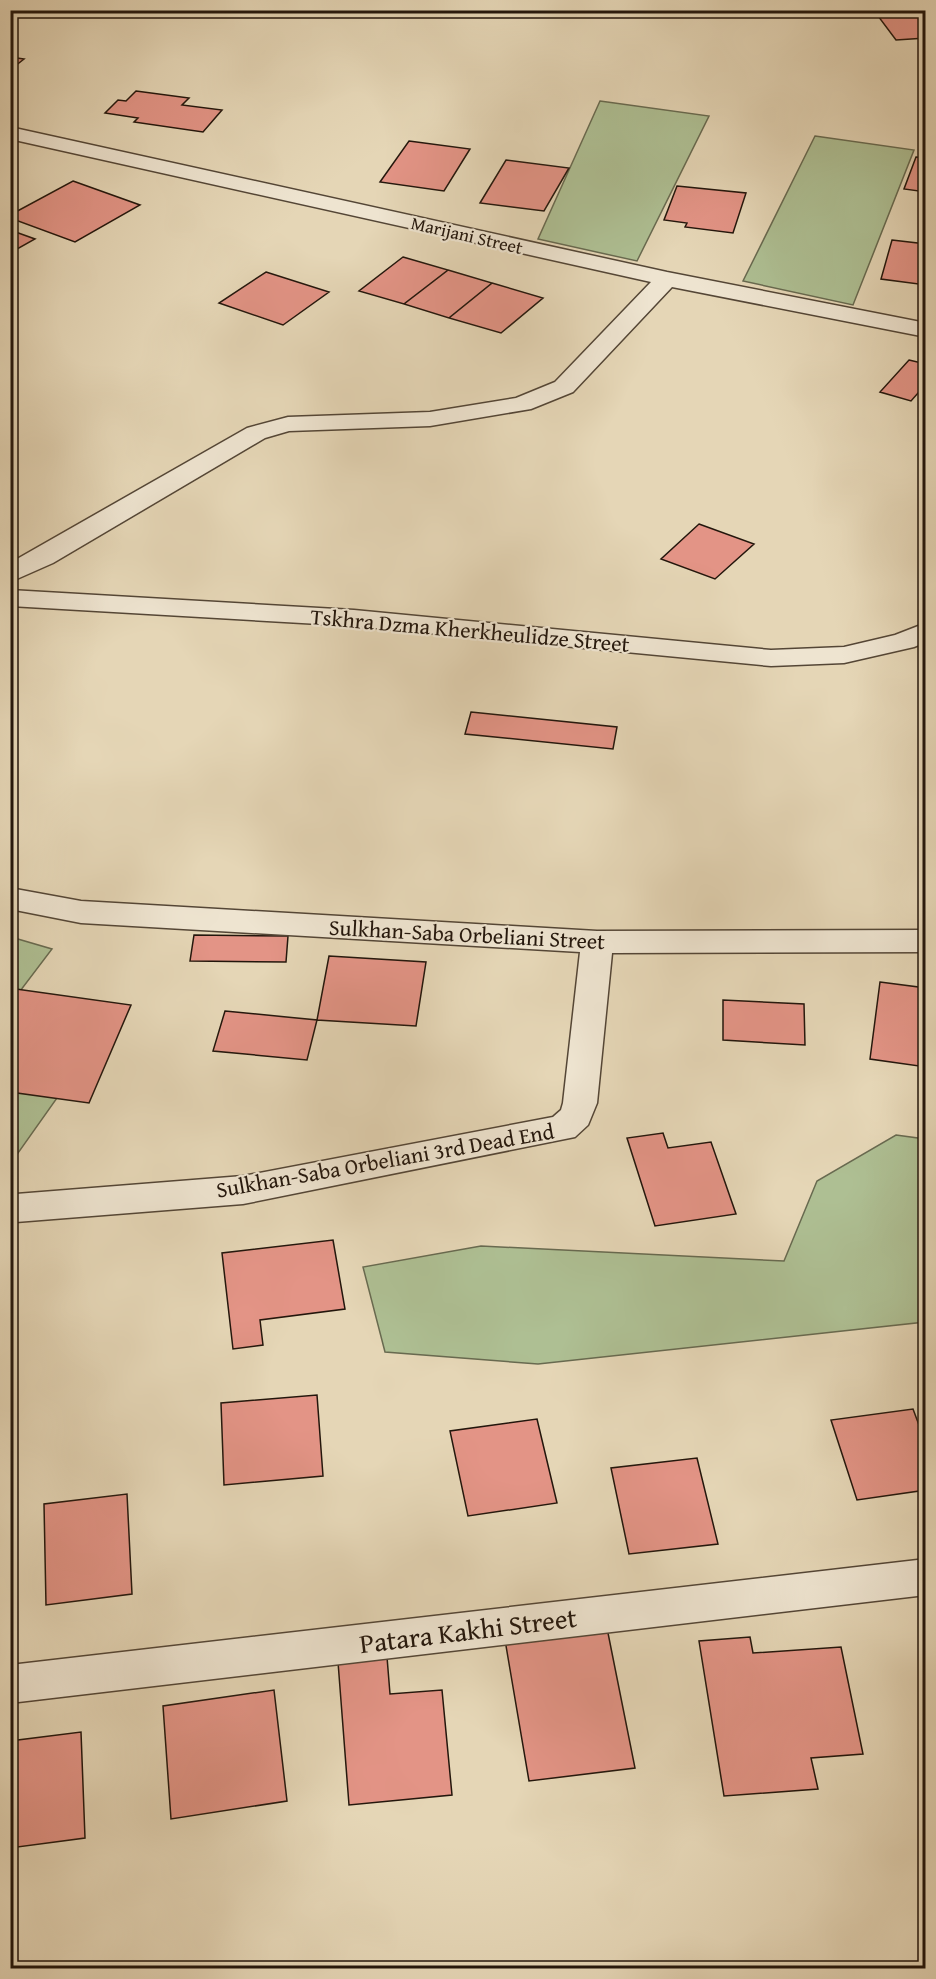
<svg xmlns="http://www.w3.org/2000/svg" width="936" height="1979" viewBox="0 0 936 1979" font-family="'Gentium Book Plus',serif">
<rect width="100%" height="100%" fill="#e5d6b6"/>
<filter id="stains"><feTurbulence type="fractalNoise" baseFrequency=".00333" numOctaves="4"/><feColorMatrix values="0 0 0 0 .2 0 0 0 0 .09 0 0 0 0 .02 0 0 0 .5 -.17"/></filter>
<radialGradient id="worn" r=".72"><stop offset=".6" stop-color="#630" stop-opacity="0"/><stop offset="1" stop-color="#630" stop-opacity=".3"/></radialGradient>
<path fill="#aebf93" stroke="#686a50" stroke-width="1.5" d="M600 101 709 116 637 261 538 239Z
M815 136 914 150 853 305 743 281Z
M11 937 52 949 11 1003Z
M11 1056 74 1074 11 1163Z
M896 1135 925 1139V1322L538 1364 385 1352 363 1267 481 1246 784 1261 817 1181Z"/>
<path fill="#e39486" stroke="#23160c" stroke-width="1.5" d="M925 12 926 38 896 40 878 16Z
M10 57 24 59 10 70Z
M136 91 189 98 182 105 222 110 203 132 134 122 138 118 105 113 118 100 126 101Z
M409 141 470 149 444 191 380 182Z
M916 157 926 158V192L904 189Z
M506 160 569 168 544 211 480 203Z
M73 181 140 205 75 242 10 218V215Z
M677 186 746 193 733 233 685 227 687 223 664 220Z
M10 230 35 239 10 253Z
M892 240 926 244V285L881 279Z
M403 257 448 270 404 304 359 291Z
M448 270 492 283 449 318 404 304Z
M266 272 329 292 283 325 219 303Z
M492 283 543 298 501 333 449 318Z
M909 360 926 364V384L911 401 880 392Z
M699 524 754 544 715 579 661 559Z
M471 712 617 727 613 749 465 734Z
M194 935 288 936 286 962 190 961Z
M329 956 426 962 416 1026 317 1020Z
M880 982 926 988V1067L870 1059Z
M16 989 131 1005 89 1103 10 1092V1001Z
M723 1000 804 1004 805 1045 723 1040Z
M225 1011 317 1020 307 1060 213 1051Z
M663 1133 668 1148 711 1142 736 1214 655 1226 627 1138Z
M333 1240 345 1309 260 1320 263 1345 233 1349 222 1253Z
M317 1395 323 1476 224 1485 221 1403Z
M913 1409 926 1444V1490L857 1500 831 1420Z
M537 1419 557 1503 468 1516 450 1431Z
M697 1458 718 1544 629 1554 611 1468Z
M127 1494 132 1594 46 1605 44 1504Z
M607 1628 635 1768 529 1781 505 1640Z
M750 1637 753 1653 841 1647 863 1754 811 1758 818 1789 724 1796 699 1641Z
M387 1657 390 1694 442 1690 452 1795 349 1805 338 1662Z
M274 1690 287 1801 171 1819 163 1706Z
M81 1732 85 1838 10 1848V1741Z"/>
<g fill="none" stroke-linecap="round" stroke-linejoin="round">
<g stroke="#544636" stroke-width="3">
<path id="minor" d="M10 127 667 272 926 323V337L672 287 573 392 531 409 430 426 289 431 265 438 53 563 10 582V563L247 428 288 417 430 412 516 398 555 382 651 282 10 139Z
M10 590 354 610 771 650 844 647 895 635 926 623V642L914 647 844 663 771 666 354 626 10 606Z
M10 888 81 901 597 931 926 930V952L612 953 597 1103 588 1125 575 1137 243 1204 16 1222 10 1220V1196L16 1194 243 1176 553 1117 561 1110 563 1103 580 952 81 923 10 909Z
M926 1559V1595L10 1703V1665Z"/>
</g>
<use href="#minor" fill="#eee4d0" fill-rule="evenodd"/>
</g>
<g text-anchor="middle" dominant-baseline="central" stroke-width="4.5" stroke-linejoin="round" paint-order="stroke">
<g font-size="18" fill="#23160c" stroke="#eee4d0">
<text transform="translate(467 235) rotate(13)">Marijani Street</text>
</g>
<g font-size="22" fill="#23160c" stroke="#eee4d0">
<text transform="translate(470 630) rotate(5)">Tskhra Dzma Kherkheulidze Street</text>
<text transform="translate(467 934) rotate(3)">Sulkhan-Saba Orbeliani Street</text>
<text transform="translate(385 1160) rotate(-10)">Sulkhan-Saba Orbeliani 3rd Dead End</text>
</g>
<g font-size="27" fill="#23160c" stroke="#eee4d0">
<text transform="translate(468 1630) rotate(-7)">Patara Kakhi Street</text>
</g>
</g>
<rect width="936" height="1979" fill="none" stroke="#e5d6b6" stroke-width="36"/>
<rect x="12" y="12" width="912" height="1955" fill="none" stroke="#23160c" stroke-width="3"/>
<rect x="18" y="18" width="900" height="1943" fill="none" stroke="#23160c" stroke-width="1.5"/>
<rect width="100%" height="100%" filter="url(#stains)"/>
<rect width="100%" height="100%" fill="url(#worn)"/>
</svg>
